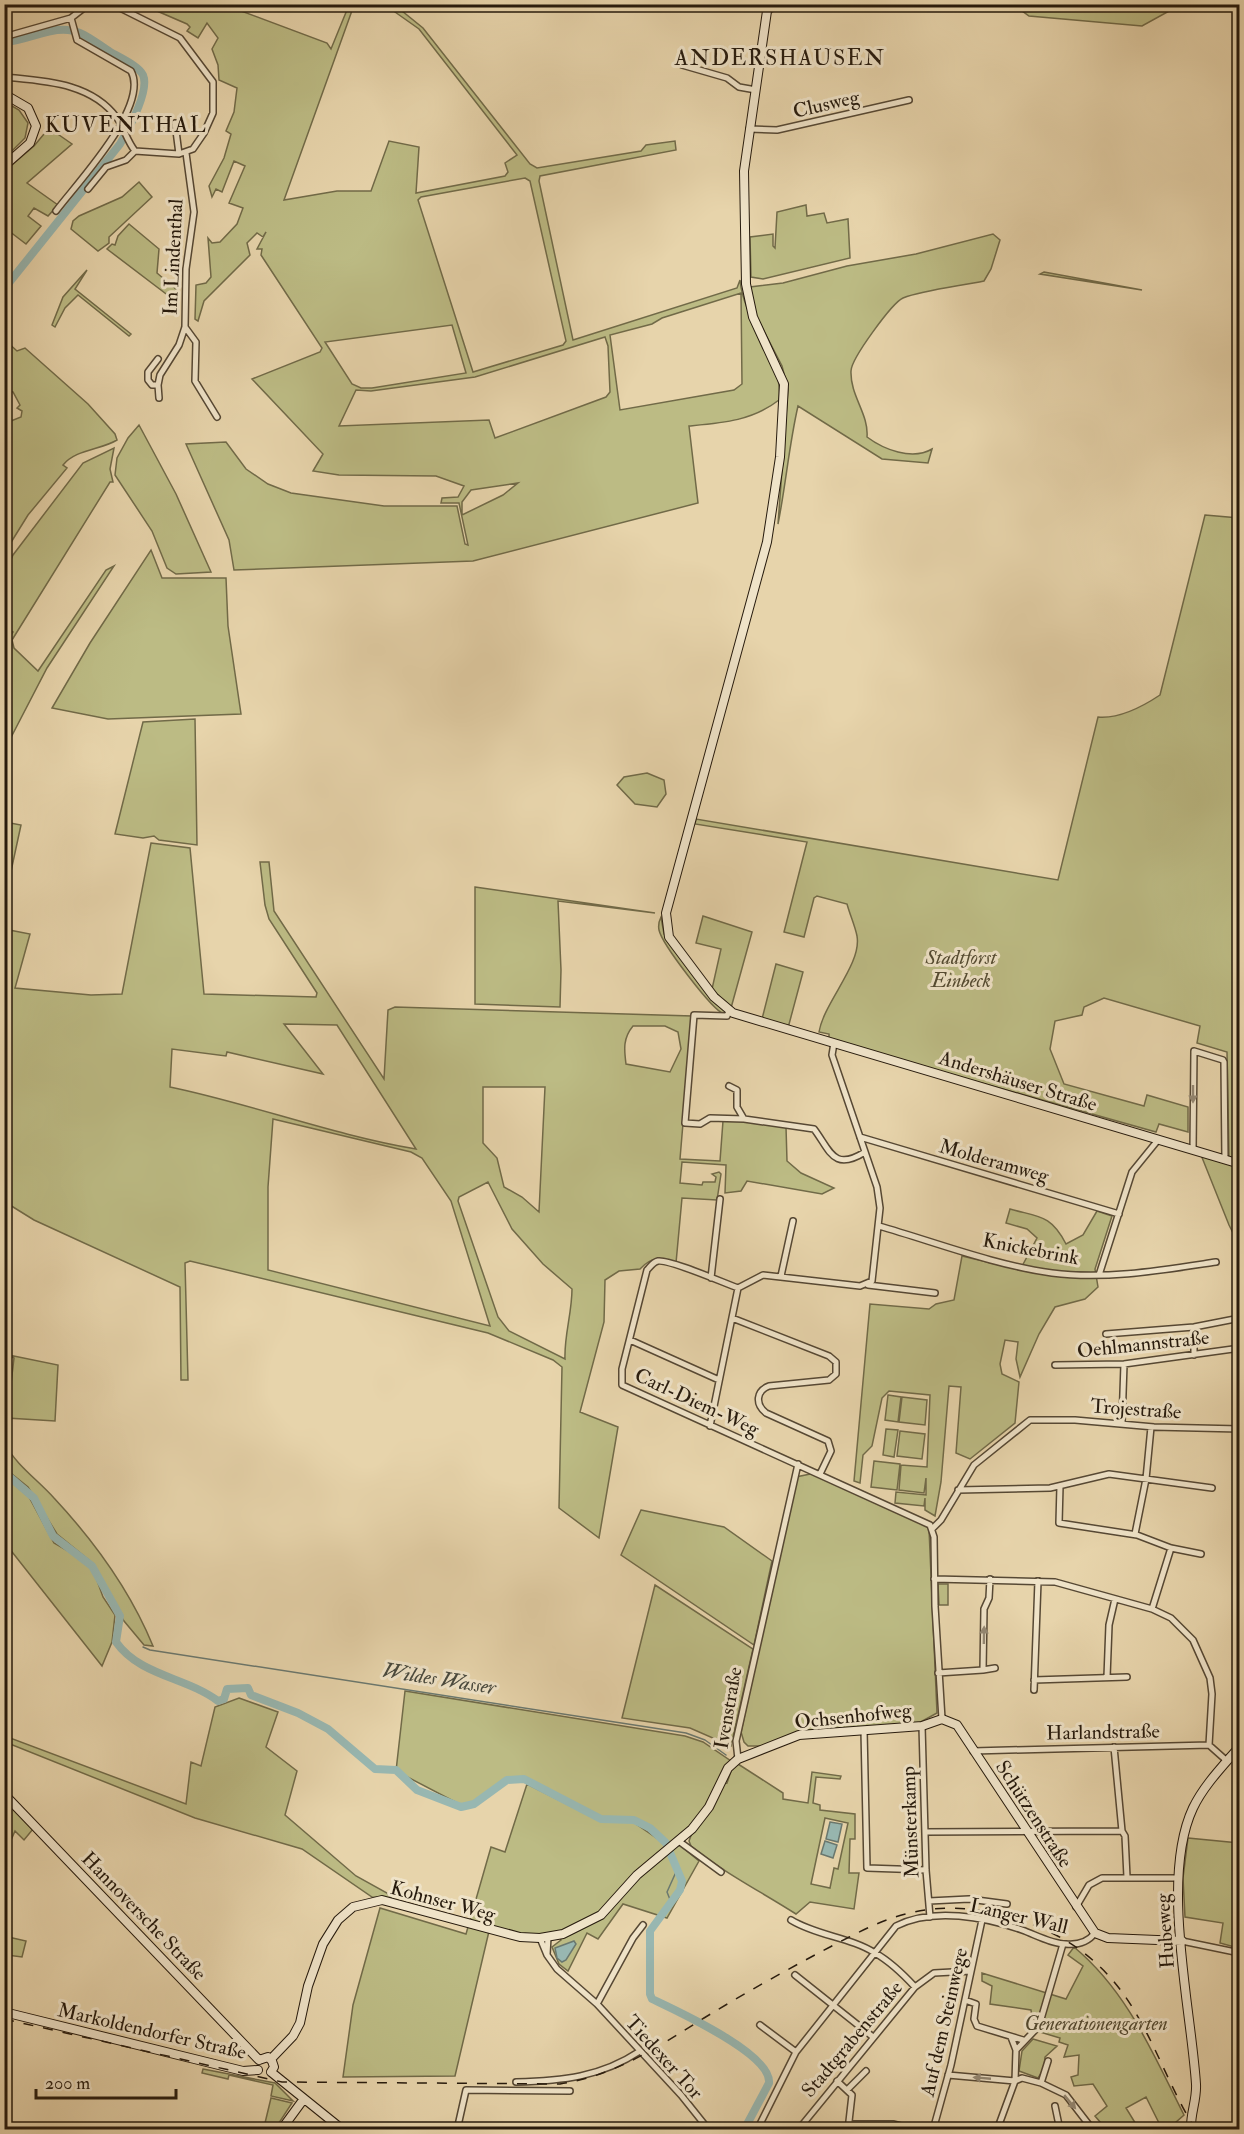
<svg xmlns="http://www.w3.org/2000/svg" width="1244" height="2134" viewBox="0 0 1244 2134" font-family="'IM FELL Double Pica',serif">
<rect width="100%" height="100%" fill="#e7d4ab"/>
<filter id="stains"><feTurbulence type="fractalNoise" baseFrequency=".00333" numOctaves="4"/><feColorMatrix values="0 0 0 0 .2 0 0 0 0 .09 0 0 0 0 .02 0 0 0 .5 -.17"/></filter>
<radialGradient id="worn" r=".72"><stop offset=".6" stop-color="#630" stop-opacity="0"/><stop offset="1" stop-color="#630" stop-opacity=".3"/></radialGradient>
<path fill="#bcbb84" stroke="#716a48" stroke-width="1.5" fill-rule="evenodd" d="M143 5H225L327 43 331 49 349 5H354L284 200 337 191H371L389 141 419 147 416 193 505 176 508 172 505 163 517 155 419 29 385 5 397 7 423 28 530 164 537 168 641 151 646 145 675 141 676 150 540 176 539 181 573 340 737 288 740 280C744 324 784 358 779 400 752 421 722 423 689 426L698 503 473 561 234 570 229 540 186 444 226 442 246 469 268 484 291 493 384 506H457L465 544 468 545 459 503H441L442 498 458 497 464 486 436 476 339 475 313 471 323 454 252 379 320 352 322 348 261 255 262 249H257L266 232 263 237 257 233 247 243 250 255 204 301 198 321 195 319 196 285 206 283 211 277 208 238 212 243 220 242 237 224 243 208 229 203 245 166 234 161 222 192 216 189 212 197 209 186 224 158 231 134 226 131 234 112 237 88 219 80 218 65 212 49 218 38 207 23 198 38 187 31 190 27 187 24ZM525 178 530 181 566 341 563 345 473 372 418 200 421 197ZM741 293 742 384 734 390 620 410 610 335 652 324 662 318ZM452 325 466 373 372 388H361L352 384 325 342ZM605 337 608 346 610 392 606 397 495 438 489 420 339 426 356 390 371 391 475 377ZM518 483 503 495 462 515V502L471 490Z
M1014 5H1180L1142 26 1029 16Z
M5 102 19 110 28 123 25 138 5 158Z
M49 128 72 144 27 183 58 205 48 216 34 208 28 216 41 226 26 244 5 228V171L34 146Z
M139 182 152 197 109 237V243L98 251 71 229 73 221 79 216 122 197Z
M806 205 807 216 824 213 827 223 848 219 850 258 763 279 751 277 750 237 773 234V246L775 248 777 212Z
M129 224 159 249 157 273 177 290 178 303 107 249 112 244 115 245 118 236Z
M993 234 1000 240 991 269 984 281C961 286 924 290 903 298 892 303 851 359 851 371 850 396 869 414 867 437 883 449 912 461 932 449L928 463 882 459 798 406C789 445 786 484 778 524L788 389 782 366 754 312 750 287 783 283 847 266 916 254Z
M87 270 75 289 131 334 129 336 78 295 65 308 55 327 52 325 63 297Z
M1044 272 1142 290 1040 274Z
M5 340 17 351 25 348 88 404 115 434 117 440C101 450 76 449 63 465L67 468 28 515 5 552V405L11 421 21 417 22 411 17 408 20 405 13 392 8 391 9 387 5 381Z
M139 425 176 494 211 572 176 574 167 568 152 531 115 475 117 458 128 438Z
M114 448 110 469 113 482H110L12 640 14 648 38 671 106 570 114 566 47 668 5 749V643L13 632 5 628V573L13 555 83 463Z
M1205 515 1239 518V1245L1229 1225 1201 1155 1227 1163 1229 1157 1227 1052 1197 1043 1200 1026 1104 998 1084 1007 1082 1015 1055 1021 1050 1049 1064 1084 1144 1106 1147 1095 1188 1107V1132L1159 1124 1156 1132 829 1040V1034L819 1032C824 1002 862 964 857 936 855 926 850 915 847 904L817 896 814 898 804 937 784 932 807 842 695 824 696 819 1058 880 1098 717C1120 719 1142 707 1160 695Z
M151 550 162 578H226L228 626 241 714 108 719 52 708 90 643Z
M195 719 197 845 159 840 154 836 143 838 115 834 143 722Z
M647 773 664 780 666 794 657 807 635 804 617 785 624 777Z
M5 822 21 825 5 899 4 822Z
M151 843 190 848 204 994 316 997 317 993 269 919 265 905 260 862H269L274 911 384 1079 388 1010 395 1007 692 1016 680 1159 720 1161 723 1121 744 1120 786 1127 787 1161 801 1173 834 1188 822 1194 747 1181 741 1191 725 1193 726 1165 682 1162 680 1183 702 1185 703 1182H715L716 1177 712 1174 719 1172 721 1174 717 1200 682 1198 676 1263C660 1257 652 1256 640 1269L619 1271 605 1280 604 1322 580 1412 618 1427 599 1538 559 1508 562 1367 553 1360 488 1333 190 1261 185 1263 188 1380H181L180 1287 34 1220 5 1202 4 929 30 934 15 988 91 995 122 994ZM284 1024 337 1025 416 1149C333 1135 252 1104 170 1087L172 1049 226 1056 227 1052 323 1074ZM633 1026H665L678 1032 681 1049 670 1072 626 1064C624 1049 623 1038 633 1026ZM483 1087H545L539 1212 522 1197 504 1187 497 1158 483 1143ZM273 1119 411 1152 422 1158 451 1201 490 1326 268 1270V1187ZM488 1182 512 1229 543 1264 572 1289C572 1313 564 1336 565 1359L509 1331 498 1317 458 1201 459 1197Z
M475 887 655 913 558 901 561 970 560 1007 475 1004Z
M703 916 752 932 731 1008 712 989 721 949 696 943Z
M661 917 664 934 677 953 726 1012 724 1014C712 1010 662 944 659 930 658 925 659 921 661 917Z
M776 964 803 972 788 1028 762 1019Z
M1010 1209C1038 1217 1051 1214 1066 1244L1083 1235 1097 1211 1112 1216 1095 1269 1098 1287 1085 1299 1055 1307 1039 1334 1020 1377 1016 1359 1018 1342 1005 1340 1000 1364 1002 1374 1019 1382 1015 1423 970 1459 956 1453 961 1387 949 1386 941 1482 935 1516 925 1510V1498L924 1506 895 1503 896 1492 926 1495V1478L924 1493 899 1490 901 1465 927 1467 930 1395 889 1391 882 1398 872 1446 863 1455 860 1483 854 1481 870 1304 929 1309 936 1304 954 1300 962 1256 1020 1270 1037 1238 1027 1229 1006 1223Z
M4 1354 58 1365 55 1421 7 1418 14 1358Z
M888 1395 901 1397 898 1422 885 1420Z
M902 1397 927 1400 925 1425 899 1422Z
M886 1429 898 1430 894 1457 883 1455Z
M900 1431 925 1434 922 1459 897 1456Z
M5 1444C17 1466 38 1480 54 1498 95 1542 130 1590 153 1646L144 1645 124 1621 90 1561 57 1534 28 1487 7 1470Z
M874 1461 900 1464 897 1490 871 1487Z
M815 1473 924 1523 929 1529 937 1713 917 1724 810 1730 762 1746H748L744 1742 741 1732 796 1477Z
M4 1476 29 1497 54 1543 82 1559 94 1572 103 1597 115 1615 112 1642 102 1666 5 1543Z
M641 1510 724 1527 772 1561 754 1645 621 1555Z
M938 1584H948V1605H939Z
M655 1585 753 1649 731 1746 690 1728 622 1718Z
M405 1691 685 1736 703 1742 731 1761 699 1819 676 1842 699 1861 667 1918 623 1904 598 1939 587 1933 568 1971 559 1964 552 1947 561 1940 558 1933 525 1935 490 1927 455 2076 343 2077 353 2005 380 1908 466 1934 491 1847 505 1852 527 1784 601 1821 633 1822 665 1844 666 1848 669 1847 667 1842 634 1818 602 1817 524 1778H506L474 1802 461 1805 396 1771Z
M239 1698 278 1712 266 1747 297 1771 285 1815 356 1876 387 1893 391 1898 372 1897 302 1849 195 1818 5 1742V1736L186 1804 191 1762 201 1766 215 1707Z
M738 1764 783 1793V1799L808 1803 812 1772 841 1776 840 1779 816 1777 813 1803 820 1805V1810L855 1814V1839H850L849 1873H859L854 1909 810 1902 796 1914C760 1891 724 1873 691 1846L689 1841 692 1833 723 1784 727 1783 732 1768ZM825 1818 848 1823 838 1869 834 1868 830 1888 811 1884Z
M5 1799 33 1829 24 1840 15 1831 5 1854Z
M1188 1838 1239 1843 1238 1948 1220 1943 1223 1923 1185 1917 1183 1878Z
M4 1936 26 1941 22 1957 7 1955 5 1957Z
M1074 1947C1128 1992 1153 2054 1184 2115L1168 2129H1162L1146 2097 1126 2108 1139 2129H1106L1095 2116 1107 2106 1093 2084 1074 2086 1071 2077 1078 2075 1079 2055 1064 2057 1068 2045 1059 2042 1060 2038 1040 2032 1043 2022H1037L1032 2017 1031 2010 990 2004 992 1986 982 1981V1973L1066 1999 1083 1966 1068 1955Z
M1033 2039 1057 2046 1045 2057 1044 2069 1038 2078 1019 2071 1022 2051Z
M203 2069 275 2083 293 2101 271 2096 273 2085 229 2075 228 2079 202 2073Z
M271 2098 292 2103 277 2126 265 2123Z"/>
<path fill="#98b7b1" stroke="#6a786f" stroke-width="1.5" d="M830 1822 842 1824 838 1842 826 1839Z
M825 1841 837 1845 833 1858 821 1854Z
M574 1941 576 1944 566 1960 562 1962 557 1958 555 1948Z"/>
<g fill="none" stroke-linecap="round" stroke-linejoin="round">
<path stroke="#6a786f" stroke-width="1.5" d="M143 1647 150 1650 686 1733 705 1740 726 1755
M671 1902 667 1892 676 1872"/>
<path stroke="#98b7b1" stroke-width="8" d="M4 42C26 41 46 28 68 30 83 31 96 43 109 51 118 57 138 65 143 75 150 91 128 130 120 144L4 289
M4 1472 34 1498 53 1536 92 1566 120 1616 116 1642C140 1676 186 1677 218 1701L224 1699 227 1689 248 1688 251 1695 298 1713 328 1729 375 1769 396 1770 417 1790 461 1807 474 1804 507 1780 524 1779 601 1819 634 1820 650 1828 666 1843 682 1881 680 1890 650 1931V1994L652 1999C677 2011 772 2054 769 2083L744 2130"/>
<g stroke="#564834" stroke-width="8">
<path id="street" d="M769 10 780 4
M11 35 71 18 89 4
M682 65 727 78 739 87 756 90
M4 77C43 81 91 82 117 118 124 128 127 141 135 151L179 154 193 149 204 133 213 113V82L180 38 112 4
M175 123 179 154
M749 129 777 130 909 100
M88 189 106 167 126 160 135 151
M56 211C78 182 150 106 131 71L77 40 71 18
M185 327 196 342 195 381 217 417
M158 385H152L148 380V372L158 359
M159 398 158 385 160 375 179 345 185 327 186 269 194 212 186 153
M729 1011 727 1016 694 1015 685 1123 700 1124 710 1118 744 1119
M729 1086 737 1090V1107L744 1119 814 1129C830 1150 833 1172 865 1152
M860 1137 1119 1214
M1193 1150 1194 1051 1223 1060 1224 1062 1225 1160
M879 1226C935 1242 994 1265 1052 1273 1106 1280 1163 1270 1216 1262
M1099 1275 1132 1172 1158 1140
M781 1276 793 1221
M711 1278 720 1199
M868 1285 935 1293
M738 1288C724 1283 669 1259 658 1261 653 1262 650 1267 647 1270L622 1369V1385L930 1525 934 1537 935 1606 942 1719
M738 1288 763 1275 860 1286 872 1281 880 1208 877 1187 832 1055 834 1043
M732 1318 829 1356 836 1362V1374L829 1380 769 1386C756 1391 755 1404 766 1413L828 1441 831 1451 820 1474
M1106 1334 1194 1327 1240 1318
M630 1340 719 1380
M1194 1355V1327
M1055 1365 1124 1364 1233 1349
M1122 1422 1124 1364
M710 1426 738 1288
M1060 1486 1059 1523 1137 1535 1171 1548 1201 1554
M958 1490 1050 1488 1109 1474 1212 1488
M932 1529 941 1520 974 1465 1030 1420H1075L1154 1427 1240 1429
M1135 1534 1146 1479 1151 1427
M934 1579 1055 1582 1152 1609 1171 1618 1193 1640 1210 1678 1212 1694 1209 1745
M1152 1609 1171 1548
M983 1670 995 1668
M938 1673 983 1670 984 1609 989 1598 990 1579
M1107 1677 1109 1625 1115 1599
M1034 1680 1127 1677
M1034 1690 1038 1581
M922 1726 926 1870 930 1917
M864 1730 867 1868 926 1870
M1209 1745 1227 1761
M1114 1747 1122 1831 1125 1836 1127 1877
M973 1751 1209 1745
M738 1759 736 1741 798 1464
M925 1832 1122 1831
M680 1842 721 1872
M929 1901 969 1899 1007 1904
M1076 1907 1089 1885 1102 1878H1178
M791 1920C817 1936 850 1937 875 1953 891 1962 903 1974 915 1987
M540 1938 547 1955 557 1969 597 2004 681 2095 709 2130
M1182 1941 1240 1953
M547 1954 548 1937
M795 1975 873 2037
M965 2000 976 2004 974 2019 977 2026 1023 2040
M597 2004 633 1938 643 1925
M760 2025 796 2052
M1011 2037 1016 2050 1015 2081 1022 2078 1041 2083 1048 2061
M1016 2050 1039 2026 1063 1944
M948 2075 1015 2081 997 2130
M837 2081 852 2095 848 2130
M516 2082C562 2081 601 2077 640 2051
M1041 2083 1066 2095 1093 2130
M847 2090 866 2071
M1055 2106 1060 2130
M849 2124H893L917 2130
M457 2130 466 2090 570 2091
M757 2130 796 2052 896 1926C933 1907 985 1917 1022 1930 1036 1935 1052 1944 1066 1944 1077 1945 1088 1942 1095 1933
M798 2130 915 1987 934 1973 971 1971
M933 2130 951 2065 982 1920
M1192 2130 1240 2125"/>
</g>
<g stroke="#261a0d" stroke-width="10">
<path id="secondary" d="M768 4 744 171 746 284 753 317 784 384 780 457 767 542 666 913 669 937 714 997 733 1013 1240 1164
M4 94 28 108 36 126 30 143 4 166
M4 1794 259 2060
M4 2012 243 2071 258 2070
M271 2059 293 2036 300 2023 308 1986 323 1944 338 1920 353 1907 382 1900 520 1937 540 1938 563 1934 601 1915 637 1875 692 1829 709 1807 728 1768 738 1759 799 1735 922 1726 942 1719 957 1725 1095 1933 1108 1938 1182 1941
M259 2060 268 2057 272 2061 274 2067 271 2072
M271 2072 343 2130
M281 2130 303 2100
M1191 2130C1190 2114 1197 2100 1196 2084 1191 2007 1160 1878 1193 1808 1204 1785 1223 1766 1240 1746"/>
</g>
<use href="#street" stroke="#efe3c8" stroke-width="5"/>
<use href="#secondary" stroke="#efe3c8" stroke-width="8"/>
<path stroke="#261a0d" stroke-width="1.5" stroke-dasharray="10 10" stroke-linecap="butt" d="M4 2019 282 2082 560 2084C614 2076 658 2047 704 2018 745 1993 788 1969 830 1947 857 1933 884 1918 914 1912 949 1904 988 1909 1022 1921 1056 1932 1084 1949 1109 1976 1149 2020 1164 2080 1196 2130"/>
</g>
<defs><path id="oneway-solid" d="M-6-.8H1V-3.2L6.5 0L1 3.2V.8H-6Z" transform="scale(1.5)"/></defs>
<g fill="#958974">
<use href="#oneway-solid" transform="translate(1193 1094) rotate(90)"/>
<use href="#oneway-solid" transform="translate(984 1635) rotate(-89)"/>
<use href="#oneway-solid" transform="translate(982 2078) rotate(-175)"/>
<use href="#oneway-solid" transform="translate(1070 2102) rotate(50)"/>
</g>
<g text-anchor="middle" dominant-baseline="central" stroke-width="6" stroke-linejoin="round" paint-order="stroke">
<g font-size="20" fill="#261a0d" stroke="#efe3c8">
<text transform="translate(826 104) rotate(-13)">Clusweg</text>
<text transform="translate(173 257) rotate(-87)">Im Lindenthal</text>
<text transform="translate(1018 1081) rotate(17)">Andershäuser Straße</text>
<text transform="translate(994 1161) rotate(16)">Molderamweg</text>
<text transform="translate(1031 1249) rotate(11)">Knickebrink</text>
<text transform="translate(1143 1344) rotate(-6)">Oehlmannstraße</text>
<text transform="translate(697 1402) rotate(25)">Carl-Diem-Weg</text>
<text transform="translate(1136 1409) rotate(4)">Trojestraße</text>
<text transform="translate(728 1708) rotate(-80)">Ivenstraße</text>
<text transform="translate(853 1716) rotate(-6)">Ochsenhofweg</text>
<text transform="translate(1103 1732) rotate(-1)">Harlandstraße</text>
<text transform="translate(1034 1814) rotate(57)">Schützenstraße</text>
<text transform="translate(910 1822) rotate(-92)">Münsterkamp</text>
<text transform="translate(443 1901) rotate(15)">Kohnser Weg</text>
<text transform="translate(144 1916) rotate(46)">Hannoversche Straße</text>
<text transform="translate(1019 1916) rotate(13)">Langer Wall</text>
<text transform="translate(1165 1931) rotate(-94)">Hubeweg</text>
<text transform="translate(944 2022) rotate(-77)">Auf dem Steinwege</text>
<text transform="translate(152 2031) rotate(13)">Markoldendorfer Straße</text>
<text transform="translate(852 2039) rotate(-50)">Stadtgrabenstraße</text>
<text transform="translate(664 2057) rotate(48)">Tiedexer Tor</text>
</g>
<g font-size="20" font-style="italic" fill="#534a31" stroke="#efe3c8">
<text x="961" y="957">Stadtforst<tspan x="961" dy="23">Einbeck</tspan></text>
<text x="1096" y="2023">Generationengarten</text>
</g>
<g font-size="21" font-style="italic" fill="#48493e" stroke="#efe3c8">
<text transform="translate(439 1679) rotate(9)">Wildes Wasser</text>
</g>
<g font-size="22" letter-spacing="1.5" fill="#261a0d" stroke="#efe3c8">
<text x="780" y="58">ANDERSHAUSEN</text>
<text x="126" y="125">KUVENTHAL</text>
</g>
</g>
<rect width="1244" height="2134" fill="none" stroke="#e7d4ab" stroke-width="24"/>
<rect x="6" y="6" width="1232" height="2122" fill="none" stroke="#261a0d" stroke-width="3"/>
<rect x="12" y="12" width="1220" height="2110" fill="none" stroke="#261a0d" stroke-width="1.5"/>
<path d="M36 2089v9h140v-9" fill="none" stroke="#261a0d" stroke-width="3"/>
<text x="45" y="2089" font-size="18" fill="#261a0d" stroke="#efe3c8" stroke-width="4.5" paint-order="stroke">200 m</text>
<rect width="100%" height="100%" filter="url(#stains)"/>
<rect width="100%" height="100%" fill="url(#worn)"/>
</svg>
